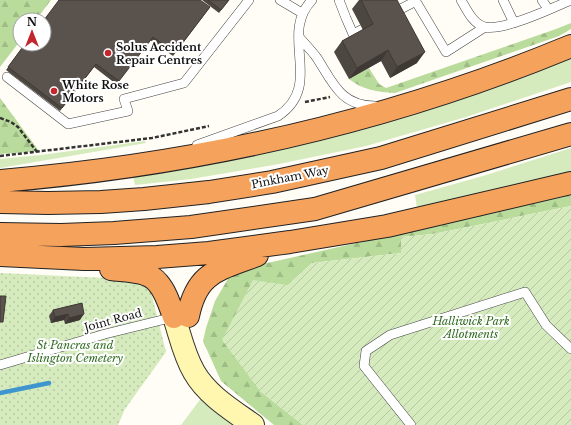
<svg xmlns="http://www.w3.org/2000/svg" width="571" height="425" viewBox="0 0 571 425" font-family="'Libre Baskerville',serif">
<defs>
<pattern id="forest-firs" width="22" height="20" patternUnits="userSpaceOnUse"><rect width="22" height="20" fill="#b9dc9c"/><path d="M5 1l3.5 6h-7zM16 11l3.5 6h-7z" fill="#9ebc85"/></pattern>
<pattern id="park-dots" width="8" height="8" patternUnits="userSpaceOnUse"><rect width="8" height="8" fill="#d5ebbd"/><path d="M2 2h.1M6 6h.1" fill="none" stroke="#b6c8a1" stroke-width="1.8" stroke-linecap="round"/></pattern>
<pattern id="garden-furrows" width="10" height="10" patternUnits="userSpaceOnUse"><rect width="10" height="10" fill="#d5ebbd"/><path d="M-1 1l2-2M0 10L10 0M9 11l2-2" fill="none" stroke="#b6c8a1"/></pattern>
</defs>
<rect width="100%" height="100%" fill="#fffdf5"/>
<path fill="#d5ebbd" d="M571 57V82L466 117 366 146 274 165 191 179 135 185 133 176 436 106 509 82Z
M145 141 146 143 0 168V159L41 155Z
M571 148V174L417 208 415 195 483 176Z
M202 397 233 425H181Z"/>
<path fill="url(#forest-firs)" d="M0 0H51L36 20H20V41L0 67Z
M571 23V29L559 36 395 93C377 92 363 90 349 79L369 68 379 84 386 88 556 29Z
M0 98 39 151 0 154Z
M571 195V206L433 234 401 237V253L312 263 288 285 260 391 303 425H274L221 381 203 341 206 328 215 301 229 277 254 266Z"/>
<path fill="url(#park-dots)" d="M0 273 148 280 166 352 125 409 118 425H0Z"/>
<path fill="url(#garden-furrows)" d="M571 206V425H303L260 391 222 340 253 280 288 285 312 263 401 253V237L433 234Z"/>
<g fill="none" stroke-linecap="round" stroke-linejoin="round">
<path stroke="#3f96cf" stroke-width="4.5" d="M0 393 49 383"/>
<g stroke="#444" stroke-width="10">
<path id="lane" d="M280 0 302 13
M339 0 346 18 353 34 363 29
M415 0 446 52 485 27
M461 0C467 10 473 24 485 27 504 31 553 8 571 0
M503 0 514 23
M542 0 548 9
M391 14 416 1
M299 37C305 44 312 51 317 58 333 83 341 106 375 106
M7 77 68 124 128 111 124 99 184 83 249 0
M197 145 278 116C325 85 278 35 312 0
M0 365 105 334 174 317
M411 425 364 366 366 351 390 335 525 292 546 325 571 349"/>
</g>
<g stroke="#333" stroke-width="24">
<path id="secondary" d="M174 317C180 335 184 355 194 372 207 395 232 410 253 425"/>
</g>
<g stroke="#222" stroke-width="24">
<path id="highway" d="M0 181C195 165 390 121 571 46
M0 202 48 203 101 202 144 199 209 192 272 182 381 158 571 99
M0 234 61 235 114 233 191 227 315 209 571 134
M0 255 84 259 157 257 209 253 290 242 387 226 571 183
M111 269C126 271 148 270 158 283 166 292 170 306 174 317
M188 316C197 271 219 270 257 255"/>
</g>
<path stroke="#333" stroke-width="2.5" stroke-dasharray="4 2" stroke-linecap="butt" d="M305 102 330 97
M0 118 11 122 18 127 37 152
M0 156 152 138 209 126"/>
<use href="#lane" stroke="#fff" stroke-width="9"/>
<use href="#secondary" stroke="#fff6b0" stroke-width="22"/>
<use href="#highway" stroke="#f5a25d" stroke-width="22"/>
</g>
<path fill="#4d4742" d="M202 0H229L219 13Z
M359 0H397L417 63 390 78 381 61 349 79 334 52 342 41 363 30 352 9Z
M210 7 173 56 150 40 116 84 94 67 60 111 6 70 25 44Z
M82 303 80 320 65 324 64 320 51 323 49 316 53 310Z"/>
<path fill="#3f3936" d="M388 50 381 61 349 79 357 68Z
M425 52 417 63 390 78 397 67Z
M68 314 64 320 51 323 55 317Z
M84 314 80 320 65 324 69 318Z"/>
<path fill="#5a524d" stroke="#3f3936" d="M59 0H200L210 7 175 53 153 37 119 81 96 64 62 108 8 67 25 44H44V20Z
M208 0H229L221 10Z
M361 0H397L425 52 397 67 388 50 357 68 342 41 373 24Z
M0 296H6L3 322H0Z
M82 303 84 314 69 318 68 314 55 317 53 310Z"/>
<g fill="#c4262e" stroke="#fff" stroke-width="1.5">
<circle cx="108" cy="53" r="4"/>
<circle cx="54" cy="91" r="4"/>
</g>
<g text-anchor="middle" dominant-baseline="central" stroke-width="4" stroke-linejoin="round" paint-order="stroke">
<g font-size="11" font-weight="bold" fill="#111" stroke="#fff" text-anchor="start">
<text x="116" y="47">Solus Accident<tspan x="116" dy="13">Repair Centres</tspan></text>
<text x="62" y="85">White Rose<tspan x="62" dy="13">Motors</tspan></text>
</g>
<g font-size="11" fill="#111" stroke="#fff">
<text transform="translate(290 177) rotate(-11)">Pinkham Way</text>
<text transform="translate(113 320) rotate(-15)">Joint Road</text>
</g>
<g font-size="11" font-style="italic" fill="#2f6b1f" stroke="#fff">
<text x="471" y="321">Halliwick Park<tspan x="471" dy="13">Allotments</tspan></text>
<text x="75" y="345">St Pancras and<tspan x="75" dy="13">Islington Cemetery</tspan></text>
</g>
</g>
<g transform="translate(32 32)"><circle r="19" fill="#ffffff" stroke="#a0a0a0"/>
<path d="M0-3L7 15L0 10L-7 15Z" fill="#c4262e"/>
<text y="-6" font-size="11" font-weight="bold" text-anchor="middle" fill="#111111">N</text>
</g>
</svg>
